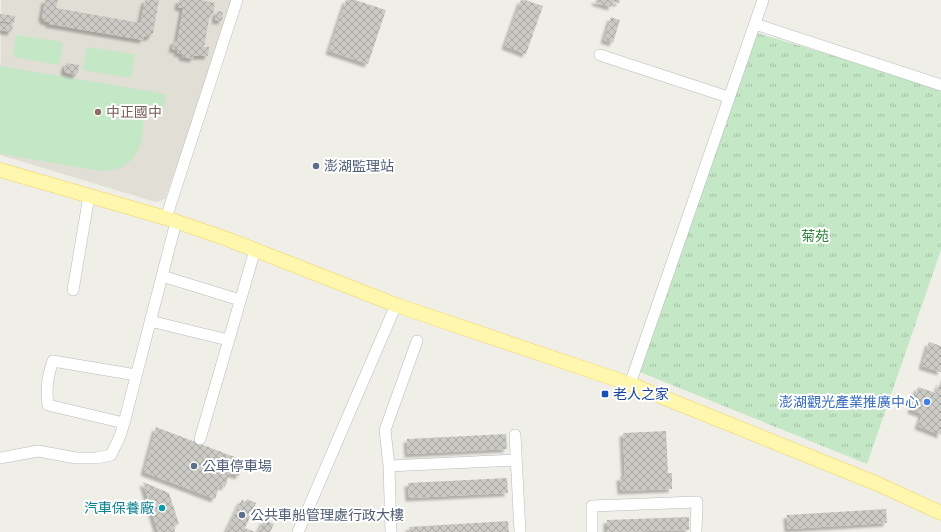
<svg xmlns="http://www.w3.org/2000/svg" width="941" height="532" viewBox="0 0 941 532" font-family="Figtree,'Noto Sans TC',sans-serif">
<defs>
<pattern id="park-tufts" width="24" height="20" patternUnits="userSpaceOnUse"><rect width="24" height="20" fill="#c4e7c6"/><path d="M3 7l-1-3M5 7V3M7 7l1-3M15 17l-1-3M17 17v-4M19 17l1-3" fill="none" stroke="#a2bfa5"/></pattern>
<pattern id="building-cross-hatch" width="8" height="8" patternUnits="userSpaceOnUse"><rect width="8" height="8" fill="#cccac4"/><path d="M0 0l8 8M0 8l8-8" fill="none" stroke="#a9a7a3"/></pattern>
<filter id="shadow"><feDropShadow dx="-3.5" dy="3.5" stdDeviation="1" flood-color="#0004"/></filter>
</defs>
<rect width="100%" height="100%" fill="#f0efe7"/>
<path fill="#e0ded5" d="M1 0H233L211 69 165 199 156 202 0 155Z"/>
<path fill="#c4e7c6" d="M16 35 63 42 59 65 13 57Z
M87 47 135 54 131 78 83 70Z
M0 66 166 94 164 108 140 103C147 122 144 154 125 165 117 170 110 170 101 171L2 154 0 153Z"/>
<path fill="url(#park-tufts)" d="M754 32 941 88V250L867 464 640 372Z"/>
<path fill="url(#building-cross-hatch)" filter="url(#shadow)" d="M45 0H58L56 8 140 23 145 0H159L153 33 150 37H144L143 40 49 24V22L44 21 42 17Z
M179 0H201L215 3 213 14H210L204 47H209L208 56H194L193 59 182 57 183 54 177 53 178 50 172 49 174 41H177L183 8 178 7Z
M346 0H355L386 10 368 64 329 51Z
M521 0H525L543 6 526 54 505 46Z
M596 0H620L619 3 613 2 611 7 595 2Z
M217 11 223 12 222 21 215 20Z
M0 14 15 16 14 23 0 21Z
M611 17 620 20 613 43 604 40Z
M0 23 13 25 11 32 0 30Z
M66 63 79 65 78 73 75 75 67 73 64 71Z
M929 342 941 346V372L922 366Z
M941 380V435L918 426 922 414 911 410 918 387 936 393Z
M156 427 245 461 239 476 230 473 225 487 220 485 215 499 144 472Z
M666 431 668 473H672V489L621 491 620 477H625L623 433Z
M506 434 507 449 408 454 407 439Z
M507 478 508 493 409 498 408 483Z
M143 482 169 493 179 524 174 526 175 532H158Z
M242 499 245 502 247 499 256 503 245 528 255 532H226Z
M886 509 887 523 788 529 787 515Z
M689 517V530L607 532V520Z
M264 520 274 524 270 532H258Z
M508 521 509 532H410L409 527Z"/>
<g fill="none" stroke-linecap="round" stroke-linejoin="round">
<g stroke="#b7b9bd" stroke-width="12">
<path id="minor" d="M755 24 941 85
M600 55 728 97
M166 218 237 0
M162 276 240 300
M73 290 89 196
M150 321 228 340
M630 384 763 0
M124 423 48 405C46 391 48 374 53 361L136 375
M515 435 520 532
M200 439 255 250
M0 458 38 451 76 458H97L111 455 120 436 124 423 176 222
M389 466 385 430 417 341
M298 532 396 305
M391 532 389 466 516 460
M592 532V506L697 502 696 532"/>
</g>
<g stroke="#f2d25e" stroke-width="15">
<path id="major" d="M0 170 166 218 227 239 396 305 630 384 878 484 941 513"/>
</g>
<use href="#minor" stroke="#fff" stroke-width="11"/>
<use href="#major" stroke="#fff7ad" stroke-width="14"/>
</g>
<circle fill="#8d6e63" stroke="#fff" stroke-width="1.5" cx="98" cy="112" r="4"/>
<g fill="#5c6f8a" stroke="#fff" stroke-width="1.5">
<circle cx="316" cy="166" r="4"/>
<circle cx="194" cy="466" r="4"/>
<circle cx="242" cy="515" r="4"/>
</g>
<rect fill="#1a4fb4" stroke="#fff" stroke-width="1.5" x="601" y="390" width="8" height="8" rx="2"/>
<circle fill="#3f7fe0" stroke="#fff" stroke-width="1.5" cx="927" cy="402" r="4"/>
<circle fill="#0f9aa8" stroke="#fff" stroke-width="1.5" cx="162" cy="508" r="4"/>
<g text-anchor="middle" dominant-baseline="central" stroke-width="4" stroke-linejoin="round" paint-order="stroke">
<g font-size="14" fill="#785e54" stroke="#fff" text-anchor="start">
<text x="106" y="112">中正國中</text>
</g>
<g font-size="14" fill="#4e5e75" stroke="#fff" text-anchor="start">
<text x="324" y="166">澎湖監理站</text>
<text x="202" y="466">公車停車場</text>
<text x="250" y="515">公共車船管理處行政大樓</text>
</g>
<g font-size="14" fill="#33813c" stroke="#fff">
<text x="815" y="236">菊苑</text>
</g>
<g font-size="14" fill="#164399" stroke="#fff" text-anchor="start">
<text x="613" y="394">老人之家</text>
</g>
<g font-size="14" fill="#366cbe" stroke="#fff" text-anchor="end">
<text x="919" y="402">澎湖觀光產業推廣中心</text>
</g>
<g font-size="14" fill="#0d838f" stroke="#fff" text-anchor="end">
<text x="154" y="508">汽車保養廠</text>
</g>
</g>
</svg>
